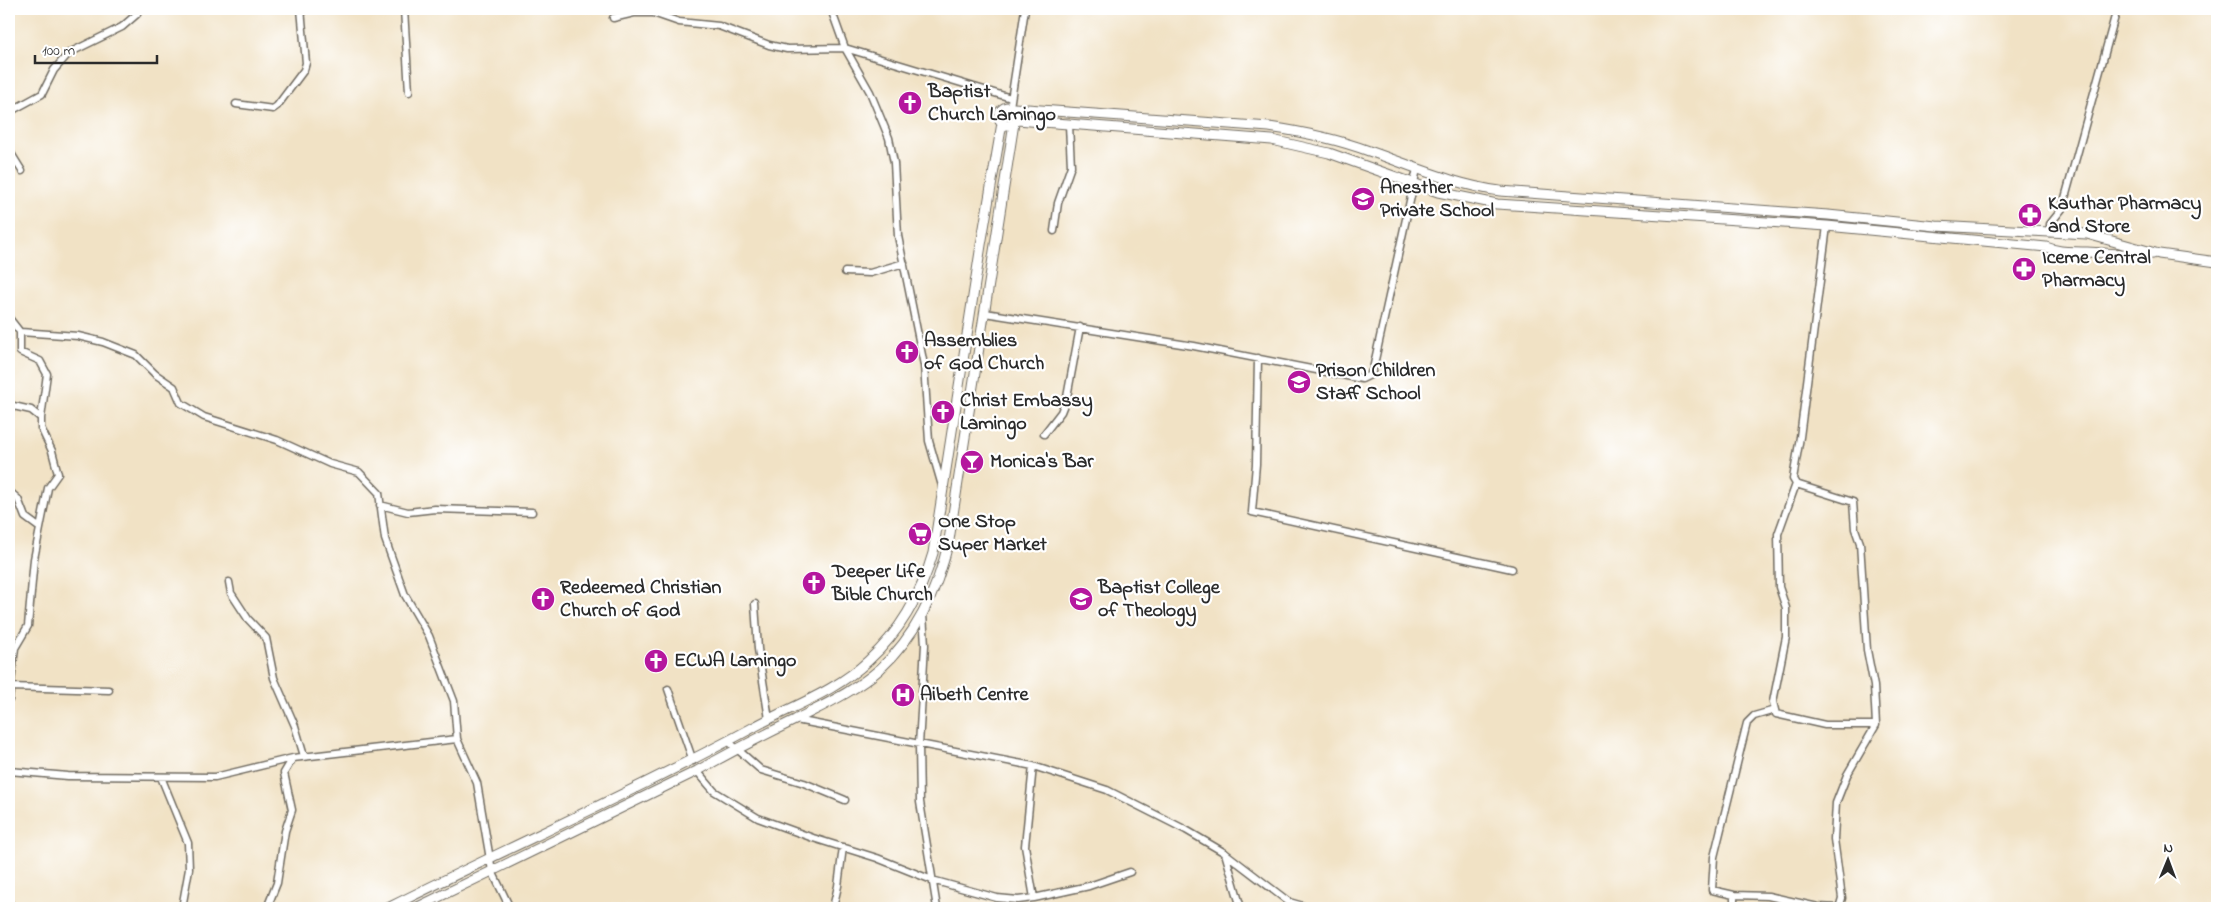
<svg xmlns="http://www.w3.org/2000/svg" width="2226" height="917" viewBox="0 0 2226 917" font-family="'Indie Flower',sans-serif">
<rect width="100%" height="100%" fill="#fff"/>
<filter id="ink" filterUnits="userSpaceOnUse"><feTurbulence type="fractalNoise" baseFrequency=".02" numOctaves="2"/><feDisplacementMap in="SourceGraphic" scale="10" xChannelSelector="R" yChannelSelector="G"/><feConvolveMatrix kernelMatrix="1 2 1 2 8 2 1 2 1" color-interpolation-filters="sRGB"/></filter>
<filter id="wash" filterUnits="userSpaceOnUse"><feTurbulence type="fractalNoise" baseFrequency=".0096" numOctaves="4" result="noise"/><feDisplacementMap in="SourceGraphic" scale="20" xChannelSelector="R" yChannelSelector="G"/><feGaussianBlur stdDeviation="1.12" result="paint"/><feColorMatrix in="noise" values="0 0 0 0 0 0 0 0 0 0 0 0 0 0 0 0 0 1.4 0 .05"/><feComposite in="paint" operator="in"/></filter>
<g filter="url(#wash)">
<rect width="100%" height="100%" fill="#f1e2c5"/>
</g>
<g filter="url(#ink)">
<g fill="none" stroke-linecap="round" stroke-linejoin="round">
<g stroke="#706b61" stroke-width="9">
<path id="street" d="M404 9 409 92
M831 9 845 48 870 92 889 138 894 163 898 236 924 365 929 441 942 486
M613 18 634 13H653L679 22 719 26 769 45 787 49 845 48 1011 98
M236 104 273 109 277 106 304 70 306 63 301 9
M1010 107 1025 9
M9 112 42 94 54 70 69 53 122 27 137 14V9
M9 150 22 171
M1827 226 1800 437 1793 479 1796 484 1853 502 1855 529 1860 543 1867 650 1874 686 1876 725 1847 775 1836 803 1834 839 1842 898 1839 908
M1054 231 1058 203 1071 166 1069 125
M2050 233V224L2062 209 2117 9
M845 272 870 273 904 263
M985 313 1194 346 1362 379 1370 375 1373 369 1417 169
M9 318 20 332 78 336 103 342 136 355 155 374 174 387 181 403 204 417 277 440 330 464 359 472 379 493 385 539 405 595 429 636 454 701 457 739
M20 332V352L40 361 47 374 41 418
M1258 358 1256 464 1252 512 1512 569
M9 405 31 410 41 418V428L52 451 58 474 48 488 34 559 28 626 15 648 9 700
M1044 434 1061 412 1067 397 1080 327
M1796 484 1778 534 1779 587 1786 608V637L1773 702 1776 714 1825 725H1876
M9 491 18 499 25 517 40 528
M380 505 408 512 435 509 532 512
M229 582 231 593 248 619 266 638 274 678 295 726 304 756
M755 604 758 649 769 719
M923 614 925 645 919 745 920 802 937 908
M10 687 109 690
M668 689 693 761
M796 720 1033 766 1107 790 1186 830 1225 853 1241 908
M728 741 761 770 804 783 845 800
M1033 766 1025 846 1034 898
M9 771 68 776 215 777 293 758 457 739 477 783 492 871 510 908
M697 771 714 791 758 818 813 838 877 858 932 880 997 898 1018 900 1034 898 1089 886 1130 872
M161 777 188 843 189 869 182 908
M1225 853 1289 902 1310 908
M1734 895 1768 896 1818 907 1839 908
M9 902 11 908
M267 908 277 883 285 831 292 810 284 773 293 758
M833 908 838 886 843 847
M1734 908V895L1712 890 1714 857 1747 723 1754 716 1775 710"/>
</g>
<g stroke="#706b61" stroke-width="11">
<path id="secondary" d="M999 116a9 9 0 1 1 18 0a9 9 0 1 1-18 0Z
M1014 108 1269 127C1303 132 1337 139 1369 151 1413 166 1454 185 1500 191L1828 215 1936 226 2087 234 2159 254 2217 262
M1017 120 1272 140 1329 153 1438 192 1497 204 1827 226 2046 247C2061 253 2071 251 2087 252 2110 253 2131 256 2153 254
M388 908C509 847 634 792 754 727 792 706 835 692 868 661 900 632 921 595 933 553L981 245 1002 123
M416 908 697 771C729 753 762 736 795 720 824 705 855 691 880 669 918 634 938 589 949 540L1014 123"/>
</g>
<use href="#street" stroke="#fff" stroke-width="6"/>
<use href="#secondary" stroke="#fff" stroke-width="9"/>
</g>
</g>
<defs>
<g id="church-disc" transform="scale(1.25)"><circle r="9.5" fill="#b5179e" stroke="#fff"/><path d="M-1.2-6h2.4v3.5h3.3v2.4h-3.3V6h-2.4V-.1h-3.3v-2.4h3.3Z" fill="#fff"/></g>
<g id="school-disc" transform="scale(1.25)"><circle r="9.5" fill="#b5179e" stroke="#fff"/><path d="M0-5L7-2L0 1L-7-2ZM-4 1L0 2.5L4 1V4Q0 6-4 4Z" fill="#fff"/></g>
<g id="pharmacy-disc" transform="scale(1.25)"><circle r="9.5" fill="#b5179e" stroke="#fff"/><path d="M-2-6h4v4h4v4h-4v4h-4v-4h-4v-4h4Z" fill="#fff"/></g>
<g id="bar-disc" transform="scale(1.25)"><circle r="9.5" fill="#b5179e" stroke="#fff"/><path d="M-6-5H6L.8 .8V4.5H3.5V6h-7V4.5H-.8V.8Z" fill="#fff"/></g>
<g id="supermarket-disc" transform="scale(1.25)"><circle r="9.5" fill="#b5179e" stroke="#fff"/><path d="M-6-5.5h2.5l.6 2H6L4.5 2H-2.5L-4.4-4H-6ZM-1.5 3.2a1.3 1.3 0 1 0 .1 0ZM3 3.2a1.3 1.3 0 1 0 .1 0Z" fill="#fff"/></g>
<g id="university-disc" transform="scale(1.25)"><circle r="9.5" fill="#b5179e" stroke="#fff"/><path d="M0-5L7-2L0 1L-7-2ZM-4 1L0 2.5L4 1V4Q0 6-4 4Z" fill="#fff"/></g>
<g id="hospital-disc" transform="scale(1.25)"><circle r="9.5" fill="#b5179e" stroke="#fff"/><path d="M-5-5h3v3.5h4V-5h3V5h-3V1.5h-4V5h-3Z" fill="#fff"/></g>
</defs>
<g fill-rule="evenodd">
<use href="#church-disc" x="910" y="103"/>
<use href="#school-disc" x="1363" y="199"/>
<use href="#pharmacy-disc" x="2030" y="215"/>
<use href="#pharmacy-disc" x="2024" y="269"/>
<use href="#church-disc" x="907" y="352"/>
<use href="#school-disc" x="1299" y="382"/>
<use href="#church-disc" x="943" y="412"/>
<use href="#bar-disc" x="972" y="462"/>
<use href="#supermarket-disc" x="920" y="534"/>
<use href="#church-disc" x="814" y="583"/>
<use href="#church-disc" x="543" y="599"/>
<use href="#university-disc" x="1081" y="599"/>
<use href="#church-disc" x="656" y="661"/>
<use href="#hospital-disc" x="903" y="695"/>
</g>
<g text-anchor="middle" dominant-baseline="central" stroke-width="4.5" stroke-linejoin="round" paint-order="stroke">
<g font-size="20" font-weight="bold" fill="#2b2b2b" stroke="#fff" text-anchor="start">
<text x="928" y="92">Baptist<tspan x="928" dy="23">Church Lamingo</tspan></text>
<text x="1380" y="188">Anesther<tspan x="1380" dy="23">Private School</tspan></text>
<text x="2048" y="204">Kauthar Pharmacy<tspan x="2048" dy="23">and Store</tspan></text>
<text x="2042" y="258">Iceme Central<tspan x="2042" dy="23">Pharmacy</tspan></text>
<text x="924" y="341">Assemblies<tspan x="924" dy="23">of God Church</tspan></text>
<text x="1316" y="371">Prison Children<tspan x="1316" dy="23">Staff School</tspan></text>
<text x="960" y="401">Christ Embassy<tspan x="960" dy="23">Lamingo</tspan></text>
<text x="990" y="462">Monica's Bar</text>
<text x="938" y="522">One Stop<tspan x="938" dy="23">Super Market</tspan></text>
<text x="832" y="572">Deeper Life<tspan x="832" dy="23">Bible Church</tspan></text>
<text x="560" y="588">Redeemed Christian<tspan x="560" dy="23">Church of God</tspan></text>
<text x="1098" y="588">Baptist College<tspan x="1098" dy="23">of Theology</tspan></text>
<text x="674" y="661">ECWA Lamingo</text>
<text x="920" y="695">Aibeth Centre</text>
</g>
</g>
<rect width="2226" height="917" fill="none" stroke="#fff" stroke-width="30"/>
<g transform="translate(2168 860) rotate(1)" stroke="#ffffff" stroke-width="4" paint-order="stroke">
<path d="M0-4L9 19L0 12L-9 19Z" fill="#2b2b2b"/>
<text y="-8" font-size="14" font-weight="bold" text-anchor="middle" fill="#2b2b2b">N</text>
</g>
<path d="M35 55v8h122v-8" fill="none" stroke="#2b2b2b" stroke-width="2.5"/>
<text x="42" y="55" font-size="15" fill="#2b2b2b" stroke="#ffffff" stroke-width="4" paint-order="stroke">100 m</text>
</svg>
